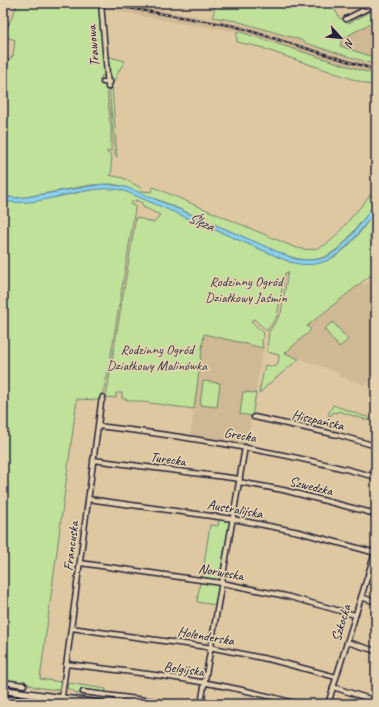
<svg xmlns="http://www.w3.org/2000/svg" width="379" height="707" viewBox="0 0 379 707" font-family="Caveat,sans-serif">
<rect width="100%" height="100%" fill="#dec8a2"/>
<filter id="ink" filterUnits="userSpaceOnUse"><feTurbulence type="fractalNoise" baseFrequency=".025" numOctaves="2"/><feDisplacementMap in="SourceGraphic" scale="8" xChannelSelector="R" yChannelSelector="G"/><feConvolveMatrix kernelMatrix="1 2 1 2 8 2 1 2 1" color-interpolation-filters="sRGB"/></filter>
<g filter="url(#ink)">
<path fill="#cfb994" d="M103 3H124L244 25 301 41 303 44 376 67V75L237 31 177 23 103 8Z
M376 20V58L340 47 342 39Z
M376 276V376L365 385 339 376 338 373 285 353 311 330 307 326 358 285 366 284Z
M204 334 263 348 247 445 190 437Z"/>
<path fill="#bfe19a" stroke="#70826a" d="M18 3H74L99 6 106 76H101L102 83H105L106 85V89L107 91 110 118H109L111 125V151H107V153L110 154 112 158 111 165 112 172 109 175 123 178 141 188 140 190 147 192V191L151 192 153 187 294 247C322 256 334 239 350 219 359 209 367 199 376 188 376 192 377 197 376 201 375 207 364 218 360 223 339 251 323 269 285 255L161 201 122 186 111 184 91 185 26 197 15 198 3 196V66L13 56 15 40 4 36Z
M215 3H327L335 10 340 19 346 18 349 23 376 9V20L342 39 340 46 376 58V65L305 43 301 40 236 21 213 17Z
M237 31 376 75V87L264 49V48L237 42Z
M106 56 125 61 117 74 112 86 117 157 115 156 109 86 111 85 109 80 110 66 107 62Z
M109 188 122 190 135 195 290 262C296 263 302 264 308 264 341 265 359 233 376 210V241L370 233 372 236 369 237 376 246V271L307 326 311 330 285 353 299 359 265 387V388L259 393 265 365 275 367 278 364 279 355 267 352V349L269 332 281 313 288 272 285 273 277 316 267 331 254 319 251 321 264 333 262 341 263 348 204 334 194 409 128 400 122 398V393H116V398L106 397 136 217 154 223 160 215 143 207 142 203 136 200 135 202 132 201 131 205 135 206V209L107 379H106L103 393 101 394 98 400 77 399 40 679 61 682 60 688 57 690 35 687 26 683V681L23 680V683L3 680V201C28 206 71 193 97 189Z
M333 322 348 340 339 347 324 329Z
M203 381 220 383 217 407 200 405Z
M243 392 256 393 252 416 240 414Z
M333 405 369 418 370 421 338 411 337 413 333 412 331 416 328 415Z
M219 519 230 521 219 580 202 577 210 525 218 526Z
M200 582 219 586 215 605 197 602Z
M68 683 106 689 105 693 82 691V694L75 693 74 691 67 688Z"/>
<path fill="#8acfeb" stroke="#608aa5" d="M103 184 122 186 134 190 295 259C304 260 314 261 323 258 345 251 362 220 376 202 376 213 370 218 364 226 344 252 325 272 290 262L122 190C82 183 41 209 3 201V196L15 198 26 197Z"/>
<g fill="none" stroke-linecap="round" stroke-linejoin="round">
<g stroke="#22223b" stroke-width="7">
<path id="minor" d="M101 3 108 87
M346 19 376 4
M3 23H5L3 32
M103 82H110
M254 417 338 435 376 446
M98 426C192 437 285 452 376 477
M93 460 240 479
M239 482 283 490 376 514
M88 499 233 519 299 532 376 553
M80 563 222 583 286 596 355 615
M361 597 376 602
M71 628 214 648 272 660 336 677
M347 642 376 651
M66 664C144 673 223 682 298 704
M3 682 24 685
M333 687 376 701
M83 692 176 704
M61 704 101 403 103 397
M201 704 245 447
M328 704 376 549"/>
</g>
<g stroke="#22223b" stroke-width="9">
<path id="primary" d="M3 690 103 704
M3 699 38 704"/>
</g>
<use href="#minor" stroke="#e4d1af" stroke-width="4"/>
<use href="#primary" stroke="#e4d1af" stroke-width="6"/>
<g stroke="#22223b" stroke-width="2.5">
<path id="rail" d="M99 3 234 26 376 70"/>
</g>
<use href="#rail" stroke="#e4d1af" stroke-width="1" stroke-dasharray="3" stroke-linecap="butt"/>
</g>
</g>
<g text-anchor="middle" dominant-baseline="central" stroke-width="3.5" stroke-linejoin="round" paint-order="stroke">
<g font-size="14" fill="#22223b" stroke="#e4d1af">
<text transform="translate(93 46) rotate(-95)">Trawowa</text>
<text transform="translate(318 420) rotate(13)">Hiszpańska</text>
<text transform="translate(240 435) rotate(10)">Grecka</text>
<text transform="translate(168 459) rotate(8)">Turecka</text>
<text transform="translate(311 486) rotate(14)">Szwedzka</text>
<text transform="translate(235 509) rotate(10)">Australijska</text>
<text transform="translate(71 546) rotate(-83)">Francuska</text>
<text transform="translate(221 572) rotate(10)">Norweska</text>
<text transform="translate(341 623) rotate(-73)">Szkocka</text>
<text transform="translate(206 636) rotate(10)">Holenderska</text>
<text transform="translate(184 669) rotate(8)">Belgijska</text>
</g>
<g font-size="14" fill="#3a3f49" stroke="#e4d1af">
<text x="246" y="281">Rodzinny Ogród<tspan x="246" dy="16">Działkowy Jaśmin</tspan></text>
<text x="157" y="349">Rodzinny Ogród<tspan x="157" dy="16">Działkowy Malinówka</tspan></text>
</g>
<g font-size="15" font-style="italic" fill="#323c55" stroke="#e4d1af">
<text transform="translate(201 222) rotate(23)">Ślęza</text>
</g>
</g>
<rect width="379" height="707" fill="none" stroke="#e4d1af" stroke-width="16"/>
<rect x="8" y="8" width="363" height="691" fill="none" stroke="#22223b" stroke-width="1.5" filter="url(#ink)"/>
<g transform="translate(341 38) rotate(117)" stroke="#e4d1af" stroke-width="3" paint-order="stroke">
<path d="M0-3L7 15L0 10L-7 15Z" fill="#22223b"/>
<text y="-6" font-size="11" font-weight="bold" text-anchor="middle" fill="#22223b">N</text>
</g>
</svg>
